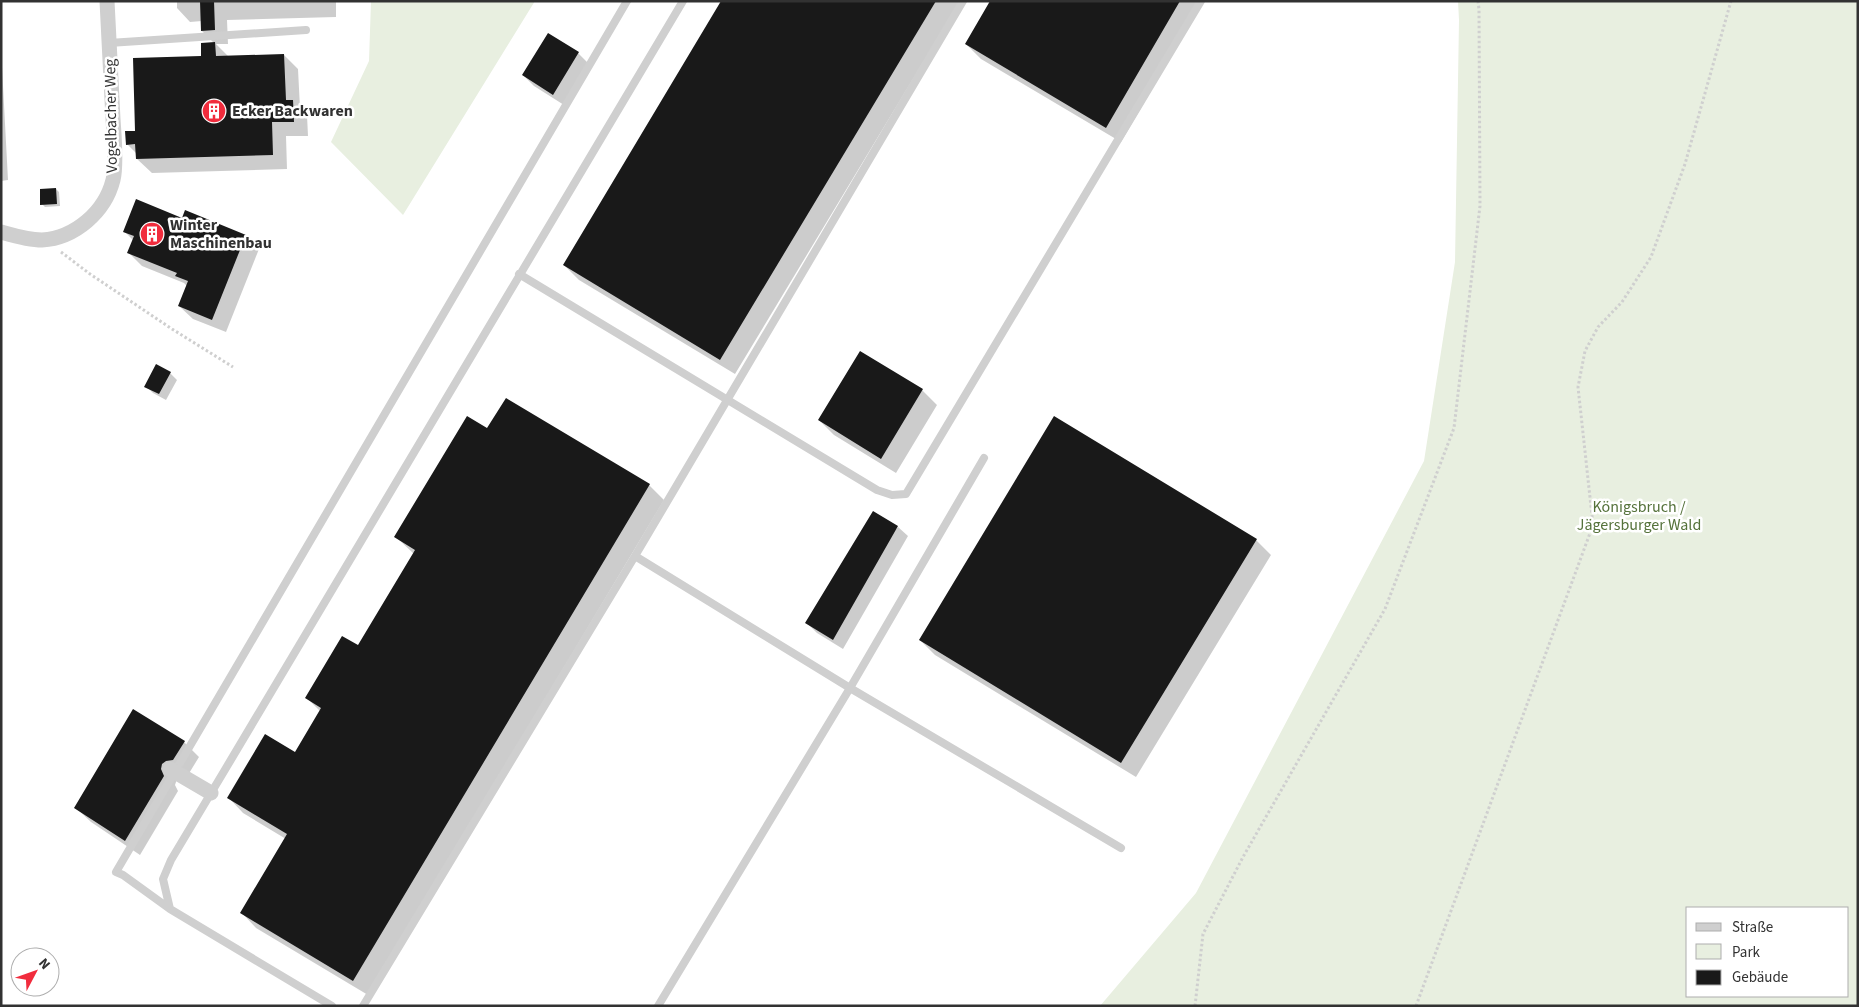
<svg xmlns="http://www.w3.org/2000/svg" width="1859" height="1007" viewBox="0 0 1859 1007" font-family="'Source Sans 3',sans-serif">
<rect width="100%" height="100%" fill="#fff"/>
<path fill="#e8efe0" fill-rule="evenodd" d="M371 1H535L403 215 331 142 369 61Z
M1458 1H1858V1006H1100L1196 893 1424 461 1455 262 1459 20ZM1848 908V996H1688V908Z"/>
<path fill="#0003" d="M177 1H336V17L227 20 228 44H216L229 57 284 55 298 69 300 108 307 115 308 136H286L287 169 152 173 137 159V154L127 144 214 43 202 31V21L190 22 177 8Z
M723 1H960L735 374 579 280 564 265Z
M991 1H1204L1121 142 981 59 966 44Z
M1 48 8 180 1 181Z
M578 53 589 64 564 105 534 86 523 75Z
M56 189 59 192 60 206 45 207 42 204Z
M183 219 245 236 259 249 226 332 193 319 179 306 187 286 184 283 142 266 129 253 134 241 124 231Z
M170 373 177 380 166 400 153 393 146 386Z
M922 390 937 405 896 473 834 435 819 420Z
M488 430 649 485 664 500 368 995 256 928 242 913 286 839 243 813 229 798 295 753 320 711 307 698 358 647 414 554 396 537Z
M898 527 908 536 843 649 817 633 807 623Z
M1256 540 1271 555 1136 777 935 655 920 640Z
M184 742 199 757 188 775 177 779 175 785 178 791 140 855 91 822 76 808Z"/>
<path fill="#191919" d="M200 1H214L215 30 201 31Z
M721 1H936L720 360 563 265Z
M990 1H1180L1106 128 965 44Z
M548 33 579 52 553 95 522 75Z
M215 42 216 56 284 54 286 100H293L294 122H272L273 155 136 159 135 144 126 145 125 131H135L133 58 201 56V43Z
M56 188 57 204 40 205V189Z
M136 199 182 218 185 210 246 235 212 320 178 306 188 281 175 276 177 273 127 253 134 236 123 232Z
M860 351 923 389 881 459 818 420Z
M156 364 171 372 159 394 144 387Z
M506 398 650 484 353 981 240 913 287 834 227 798 265 734 295 752 321 708 305 698 342 636 358 645 415 550 394 537 467 416 487 428Z
M1054 416 1257 539 1121 763 919 640Z
M873 511 898 526 833 640 805 623Z
M133 709 185 741 173 760 166 761 162 764 161 769 164 776 125 841 74 808Z"/>
<g fill="none" stroke-linecap="round" stroke-linejoin="round">
<path stroke="#cfcfcf" stroke-width="3" stroke-dasharray="2.5 2.5" stroke-linecap="butt" d="M61 252 90 274 172 329 233 367
M1195 1006 1203 934 1243 857 1385 609 1454 428 1480 206 1479 9 1478 1
M1416 1006 1593 525 1578 387 1585 351 1598 327 1622 302 1651 257 1685 164 1731 1"/>
<path stroke="#cfcfcf" stroke-width="8" d="M109 43 306 30
M519 274 877 490 892 495 906 494 1201 1
M635 556 850 688 1121 848
M170 909 123 875 116 872 627 1
M332 1006 170 909 163 879 171 860 226 768 683 1
M363 1006 635 556 963 1
M658 1006 850 688 984 458"/>
<path stroke="#cfcfcf" stroke-width="15" d="M1 232C15 236 28 240 42 240 75 238 105 212 113 180 117 164 114 136 113 119 111 80 109 41 107 1
M170 769 211 793"/>
</g>
<defs>
<g id="building-disc" transform="scale(1.25)"><circle r="9.5" fill="#f12c3d" stroke="#fff"/><path d="M-4-6H4V6H1V3H-1V6H-4ZM-2.5-4.3h1.7v1.8h-1.7ZM.8-4.3h1.7v1.8H.8ZM-2.5-1h1.7V.8h-1.7ZM.8-1h1.7V.8H.8Z" fill="#fff"/></g>
</defs>
<g fill-rule="evenodd">
<use href="#building-disc" x="214" y="111"/>
<use href="#building-disc" x="152" y="234"/>
</g>
<g text-anchor="middle" dominant-baseline="central" stroke-width="5" stroke-linejoin="round" paint-order="stroke">
<g font-size="16" font-weight="bold" fill="#323232" stroke="#fff" text-anchor="start">
<text x="232" y="111">Ecker Backwaren</text>
<text x="170" y="225">Winter<tspan x="170" dy="18">Maschinenbau</tspan></text>
</g>
<g font-size="16" fill="#323232" stroke="#fff">
<text transform="translate(111 116) rotate(-91)">Vogelbacher Weg</text>
</g>
<g font-size="16" fill="#55723b" stroke="#fff">
<text x="1639" y="507">Königsbruch /<tspan x="1639" dy="18">Jägersburger Wald</tspan></text>
</g>
</g>
<rect width="1859" height="1007" fill="none" stroke="#323232" stroke-width="5"/>
<rect x="1686" y="907" width="162" height="90" fill="#ffffff" stroke="#adadad"/>
<rect x="1696" y="923" width="25" height="8" fill="#cfcfcf" stroke="#adadad"/>
<text x="1732" y="932" font-size="15" fill="#323232">Straße</text>
<rect x="1696" y="944" width="25" height="15" fill="#e8efe0" stroke="#adadad"/>
<text x="1732" y="957" font-size="15" fill="#323232">Park</text>
<rect x="1696" y="970" width="25" height="15" fill="#191919" stroke="#adadad"/>
<text x="1732" y="982" font-size="15" fill="#323232">Gebäude</text>
<g transform="translate(35 972) rotate(49)"><circle r="24" fill="#ffffff" stroke="#adadad"/>
<path d="M0-4L9 19L0 12L-9 19Z" fill="#f12c3d"/>
<text y="-8" font-size="14" font-weight="bold" text-anchor="middle" fill="#323232">N</text>
</g>
</svg>
